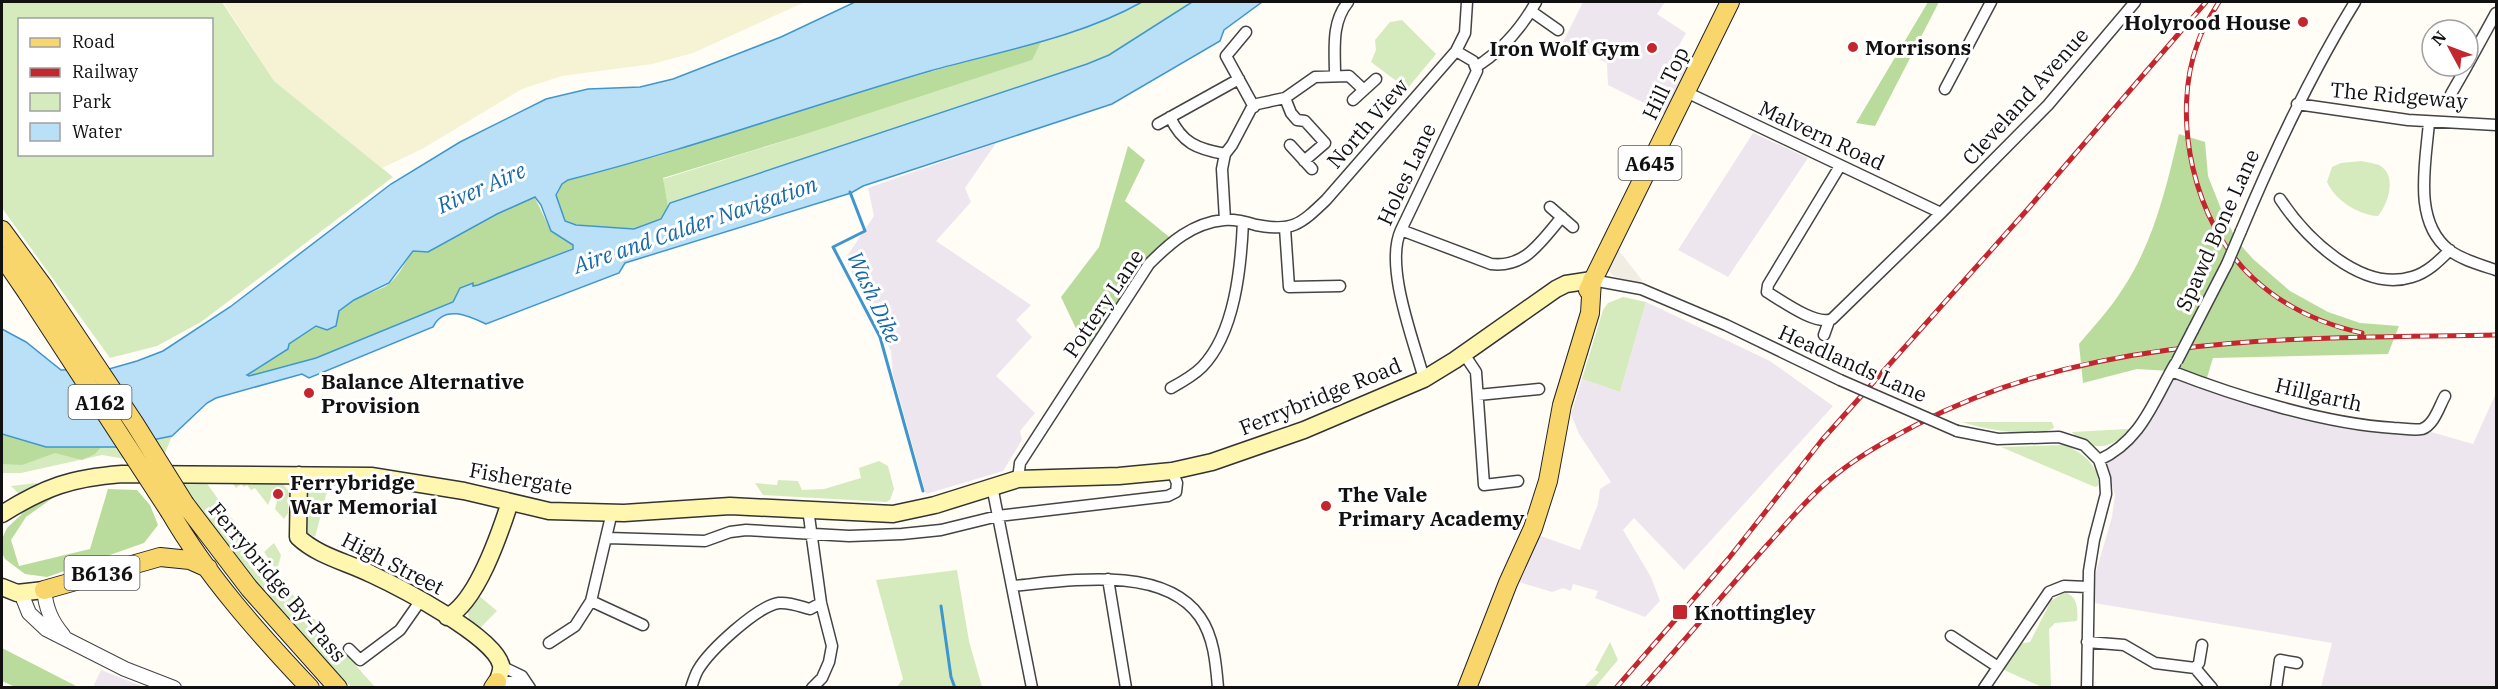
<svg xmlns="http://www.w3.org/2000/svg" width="2498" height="689" viewBox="0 0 2498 689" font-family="'IBM Plex Serif',serif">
<rect width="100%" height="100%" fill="#fffdf5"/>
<path fill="#eee6ef" d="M1583 2H1665L1657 14 1686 33 1673 56 1690 64 1666 114 1608 85 1607 63 1563 42Z
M1753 133 1808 158 1728 277 1678 250Z
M996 143 965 188 971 202 936 241 1031 305 1016 320 1032 337 996 376 1035 413 1020 431 1022 440 1003 471 926 494 893 375 891 351 845 259 874 216 868 188Z
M1646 302 1770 361 1833 406 1684 570 1634 518 1623 530 1651 577 1660 601 1645 617 1595 598 1598 591 1573 584 1571 591 1563 588 1552 592 1516 581 1535 534 1580 550 1598 504 1600 489 1611 482 1579 434 1571 414 1582 379 1620 392Z
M2171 371 2334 419 2421 429 2473 444 2496 393V687H2321L2332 643 2094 603 2096 572 2112 517 2115 495 2104 458 2123 446Z
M101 670 144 687H93Z"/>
<path fill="#f6f3d4" d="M223 2H805L693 53 652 64 562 76 522 89 422 149 382 168 274 81Z"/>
<path fill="#d5ebbd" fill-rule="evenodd" d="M2 2H222L274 81 393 177 201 322 157 346 110 358 2 208ZM20 20H212V154H20Z
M1142 2H1192L1109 55 1086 66 670 203 668 206 663 179 803 135 1031 60 1042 40 1108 18Z
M1402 20 1436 54 1407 89 1371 62 1376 50 1375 40 1390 22Z
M2361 161C2366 162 2374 163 2379 165 2398 175 2388 204 2378 216 2358 215 2335 200 2327 182L2332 167 2341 163Z
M1623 297 1646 302 1620 392 1582 379 1603 310 1608 303Z
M1962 422H2052L2054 428C2034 439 1984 429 1962 422Z
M2128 429 2130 431C2113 448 2089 454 2072 432Z
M2 434 46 447H117L172 436 165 453 125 459 102 455 21 473H2Z
M2063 445C2080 450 2101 466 2098 486L2095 487 2001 447Z
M879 461 888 466 894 489 890 500 886 502 763 495 755 483 777 485 778 480 798 481 802 490 824 489 861 478 859 468Z
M203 478 262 560 375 687H351L274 609 179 481Z
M37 483V490L21 496 11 486Z
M282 483 289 491 288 513 284 519 275 509 278 497 272 495 268 505 255 488 251 490 247 485 244 487 241 484 236 488 233 484Z
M326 484 328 488 315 537 306 532V490L309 485Z
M274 543 281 555 277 571 264 552Z
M957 570 969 641 982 687H897L903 679 876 580Z
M2065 592C2078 597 2078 609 2077 621L2055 623 2049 629 2051 687H2042L2002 669 2019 644 2030 642 2051 601Z
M477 594 497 611 480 628 469 620 468 612Z
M1610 642 1618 660 1595 687H1584L1599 672 1595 670Z"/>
<path fill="#b9dc9c" d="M1928 2H1939L1875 126 1856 123Z
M1042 40 1032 60 803 135 663 178 668 206 663 218 633 229 568 224 565 221 556 197 562 184 568 180 658 156 797 110Z
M2179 134 2205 142 2208 176 2221 209 2237 241 2253 259 2290 291 2328 312 2360 323 2399 326 2388 354 2213 358 2205 384 2171 371 2137 369 2083 383 2079 344C2094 326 2110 309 2122 290 2154 242 2166 188 2179 134Z
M1128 146 1145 160 1125 201 1173 240 1149 264 1090 358 1061 297 1099 247Z
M534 196 551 231 573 245V248L473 287V283L453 302 316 358 249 376 246 374 301 335 316 326 337 321C337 298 376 295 390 283 399 275 406 261 413 251L428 252 497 214Z
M2 434 46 447H101L95 454 82 460 55 453 22 465 2 464Z
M108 489 137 490 150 505 158 525 144 543 47 577 25 574 5 559 2 553V539L7 528 26 510 54 497 26 517 11 540 19 566 90 549Z
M2 648 78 687H15L2 681Z"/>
<path fill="#f1ede2" d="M1616 247 1642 280 1641 284 1614 276 1608 271V265Z"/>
<path fill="#b9e0f7" stroke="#3f96cf" stroke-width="1.5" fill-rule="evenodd" d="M855 2H1142C1078 38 1001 51 930 71 809 106 690 149 568 180L562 184 556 195 565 221 576 225 634 229 661 219 670 203 1087 64 1109 55 1192 2H1262L1224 30 1220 41 1112 104 863 186 851 193 625 263 619 273 486 324C469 316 444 304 433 327L309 378 302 374 216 398 207 403 172 436 117 447H46L2 434V329L26 342 61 370 109 369 137 361 163 351 230 307 391 184 460 142 546 99 588 89 640 87 673 79 781 37ZM535 197 541 205 551 231 573 245V249L478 285 473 286V283L460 288 453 302 316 358 249 376 247 375 288 349 289 344 316 326 327 330 336 326 339 311 354 300 389 283 413 251 428 252 497 214Z"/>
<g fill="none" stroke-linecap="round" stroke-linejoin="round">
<path stroke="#3f96cf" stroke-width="3" d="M850 192 865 231 833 247 880 337 923 491
M941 606 951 677 955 688"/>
<g stroke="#444" stroke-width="13">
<path id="minor" d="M1531 11 1558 30
M1246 32 1226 56 1254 107
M2468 64 2496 13
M1476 67C1501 51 1522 27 1536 2
M1335 75C1335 49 1331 23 1348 2
M1945 89 1991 2
M1686 92 1941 213
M2451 94 2467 66
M1285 98 1291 113 1297 120 1305 121 1325 143 1304 161
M1353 100 1376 79
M2297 104 2408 120 2496 125
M1170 117C1182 143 1197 149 1225 154
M2429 122C2426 162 2412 221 2449 250 2462 260 2481 265 2496 270
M1158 124 1239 79
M1290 145 1312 169
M1840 166 1768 285 1767 292C1782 301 1816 326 1832 319L1941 213 2048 105 2135 2
M2280 199C2305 237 2361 293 2412 277 2427 273 2439 261 2450 250
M1550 207 1573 227
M1225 220 1222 169 1225 154 1232 145 1251 109 1257 104 1285 98 1315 77 1349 76 1364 90
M1285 228 1289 287 1340 286
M1401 230 1491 264C1526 268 1541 241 1562 217
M2241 231C2274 152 2310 75 2355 2
M1592 280 1641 289 1726 325 1840 380
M2193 330 2227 264
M1824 335 1829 321
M1464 354 1476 372 1484 485 1518 481
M2171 371C2235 396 2325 424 2394 428 2402 428 2414 431 2422 429 2434 425 2439 407 2445 396
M1424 379C1414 341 1384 266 1401 230L1477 71 1473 61 1456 51
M1171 388C1182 382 1193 376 1202 367 1235 333 1241 267 1243 222
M1478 395 1539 389
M1957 431 1998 439 2059 437 2084 445 2099 460 2105 478 2106 494 2094 540 2089 571 2087 688
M2099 460C2141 441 2153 402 2175 364
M1018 479 1020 463 1149 264C1170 243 1192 223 1224 220 1234 219 1246 222 1256 225 1292 232 1300 225 1326 200L1456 51 1465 33 1467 2
M992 486 1032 688
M808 509 821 603 832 646 829 662 822 678 812 688
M608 538 705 541 730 532 746 530 849 536 902 534 941 530 998 516 1168 496 1176 492 1177 483 1172 471
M1108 579 1126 688
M1013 586C1067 581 1163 564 1200 617 1214 637 1216 664 1218 688
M591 601 643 625
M1951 636 1998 667
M2087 642 2124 645 2155 663 2195 668 2199 663 2202 645
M549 643 575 626 591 601 612 512
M349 649 360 660 400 630 421 600
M501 666 522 676 530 688
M2195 668 2212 688
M497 682H514L528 685
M691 688C693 682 695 675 698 670 709 651 757 606 779 603 790 602 799 606 810 609L821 603
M1984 688 2049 592 2064 586 2088 587
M2276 688 2280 660 2297 663"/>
</g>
<g stroke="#444" stroke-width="16">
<path id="tertiary" d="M44 590C46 608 51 621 63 635
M21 593 29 613 46 629 125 669 174 688"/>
</g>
<g stroke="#333" stroke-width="19">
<path id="secondary" d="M299 475 298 537C318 556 347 562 371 574 399 587 494 636 501 665 502 671 499 677 497 682
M2 514C45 487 71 478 122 474L371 476 464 491 549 511 624 513 730 506 893 514 935 505 1018 479 1119 476 1172 471 1212 462 1304 430 1424 379 1455 360 1556 289 1566 284 1592 280
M2 587 17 593 44 590
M447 617C477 602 500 533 510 502"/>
</g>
<g stroke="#222" stroke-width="20">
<path id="primary" d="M2 230 43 286
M2 256 28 294
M1588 290 1730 2
M185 504 249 588 338 688
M170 512C207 576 259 634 310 688
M44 590 160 557 190 560 208 568
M493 688 497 682
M1467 688 1508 583 1533 528 1548 481 1562 405 1590 313 1592 280"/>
</g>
<use href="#minor" stroke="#fff" stroke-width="10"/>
<use href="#tertiary" stroke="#fff" stroke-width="14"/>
<use href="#secondary" stroke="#fff6b0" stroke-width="16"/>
<use href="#primary" stroke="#f9d66b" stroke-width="18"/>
<g stroke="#c4262e" stroke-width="5">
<path id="rail" d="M2219 2C2211 15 2203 27 2198 42 2170 117 2194 224 2253 278 2284 307 2321 324 2362 333
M1616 688 1729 558 1822 440 2027 210 2206 2
M1642 688C1685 640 1726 591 1768 544 1787 523 1805 501 1826 483 1853 459 1884 442 1916 425 2094 331 2301 339 2496 335"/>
</g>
<use href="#rail" stroke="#fff" stroke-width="3" stroke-dasharray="9" stroke-linecap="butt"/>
<g stroke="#444" stroke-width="13" stroke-linecap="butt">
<path id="minor-bridge" d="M2227 264 2241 231
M2177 361 2193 330
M1840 380 1957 431"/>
</g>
<g stroke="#222" stroke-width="20" stroke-linecap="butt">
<path id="primary-bridge" d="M43 286 135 424 185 504
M28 294 170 512"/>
</g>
<use href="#minor-bridge" stroke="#fff" stroke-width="10"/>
<use href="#primary-bridge" stroke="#f9d66b" stroke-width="18"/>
</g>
<g fill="#c4262e" stroke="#fff" stroke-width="2">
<circle cx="2303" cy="22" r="6"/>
<circle cx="1853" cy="47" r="6"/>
<circle cx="1652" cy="48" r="6"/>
<circle cx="309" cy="393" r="6"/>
<circle cx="278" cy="494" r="6"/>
<circle cx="1326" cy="506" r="6"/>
<rect x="1672" y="604" width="16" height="16" rx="3"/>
</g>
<g text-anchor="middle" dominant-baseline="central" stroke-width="6" stroke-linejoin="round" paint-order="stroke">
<g fill="#fff" stroke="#585858" stroke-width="1.5">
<rect x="1618.5" y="146" width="63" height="34" rx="4.5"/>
<rect x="68.5" y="385" width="63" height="34" rx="4.5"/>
<rect x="64.5" y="556" width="75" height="34" rx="4.5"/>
</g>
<g font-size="20" font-weight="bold" fill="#111">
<text x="1650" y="163">A645</text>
<text x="100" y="402">A162</text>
<text x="102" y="573">B6136</text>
</g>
<g font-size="21" font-weight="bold" fill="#111" stroke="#fff" text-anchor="start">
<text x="2291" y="22" text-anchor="end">Holyrood House</text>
<text x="1865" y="47">Morrisons</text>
<text x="1640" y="48" text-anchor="end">Iron Wolf Gym</text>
<text x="321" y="381">Balance Alternative<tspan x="321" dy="24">Provision</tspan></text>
<text x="290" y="482">Ferrybridge<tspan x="290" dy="24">War Memorial</tspan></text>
<text x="1338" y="494">The Vale<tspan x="1338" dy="24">Primary Academy</tspan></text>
<text x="1694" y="612">Knottingley</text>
</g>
<g font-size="21" fill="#111" stroke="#fff">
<text transform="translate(1665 83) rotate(-64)">Hill Top</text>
<text transform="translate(2399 95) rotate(5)">The Ridgeway</text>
<text transform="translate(2025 96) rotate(-48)">Cleveland Avenue</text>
<text transform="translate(1367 123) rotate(-49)">North View</text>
<text transform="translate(1822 135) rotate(25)">Malvern Road</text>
<text transform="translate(1406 174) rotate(-65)">Holes Lane</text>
<text transform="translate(2217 230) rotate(-66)">Spawd Bone Lane</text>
<text transform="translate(1103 303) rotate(-56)">Pottery Lane</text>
<text transform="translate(1853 363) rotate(24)">Headlands Lane</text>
<text transform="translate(2319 394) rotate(13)">Hillgarth</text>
<text transform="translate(1320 396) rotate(-22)">Ferrybridge Road</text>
<text transform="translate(521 478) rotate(10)">Fishergate</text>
<text transform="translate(393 563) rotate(27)">High Street</text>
<text transform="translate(278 582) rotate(50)">Ferrybridge By-Pass</text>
</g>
<g font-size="22" font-style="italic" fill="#1768a6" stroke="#fff">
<text transform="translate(481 187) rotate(-24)">River Aire</text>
<text transform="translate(695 224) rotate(-19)">Aire and Calder Navigation</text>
<text transform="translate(875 297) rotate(65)">Wash Dike</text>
</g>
</g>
<rect width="2498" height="689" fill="none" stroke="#111111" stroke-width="6"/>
<rect x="18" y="18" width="195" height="138" fill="#ffffff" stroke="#a0a0a0" stroke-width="1.5"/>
<rect x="30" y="38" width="30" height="9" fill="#f9d66b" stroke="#a0a0a0" stroke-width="1.5"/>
<text x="72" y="48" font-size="18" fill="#111111">Road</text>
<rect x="30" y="68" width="30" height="9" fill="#c4262e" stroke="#a0a0a0" stroke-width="1.5"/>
<text x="72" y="78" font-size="18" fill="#111111">Railway</text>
<rect x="30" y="93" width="30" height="18" fill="#d5ebbd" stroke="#a0a0a0" stroke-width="1.5"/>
<text x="72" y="108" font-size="18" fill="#111111">Park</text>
<rect x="30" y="123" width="30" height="18" fill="#b9e0f7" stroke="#a0a0a0" stroke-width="1.5"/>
<text x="72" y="138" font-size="18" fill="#111111">Water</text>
<g transform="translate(2450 48) rotate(311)"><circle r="28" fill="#ffffff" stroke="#a0a0a0" stroke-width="1.5"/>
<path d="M0-4.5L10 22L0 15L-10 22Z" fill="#c4262e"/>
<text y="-9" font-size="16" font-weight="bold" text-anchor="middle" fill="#111111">N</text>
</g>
</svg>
